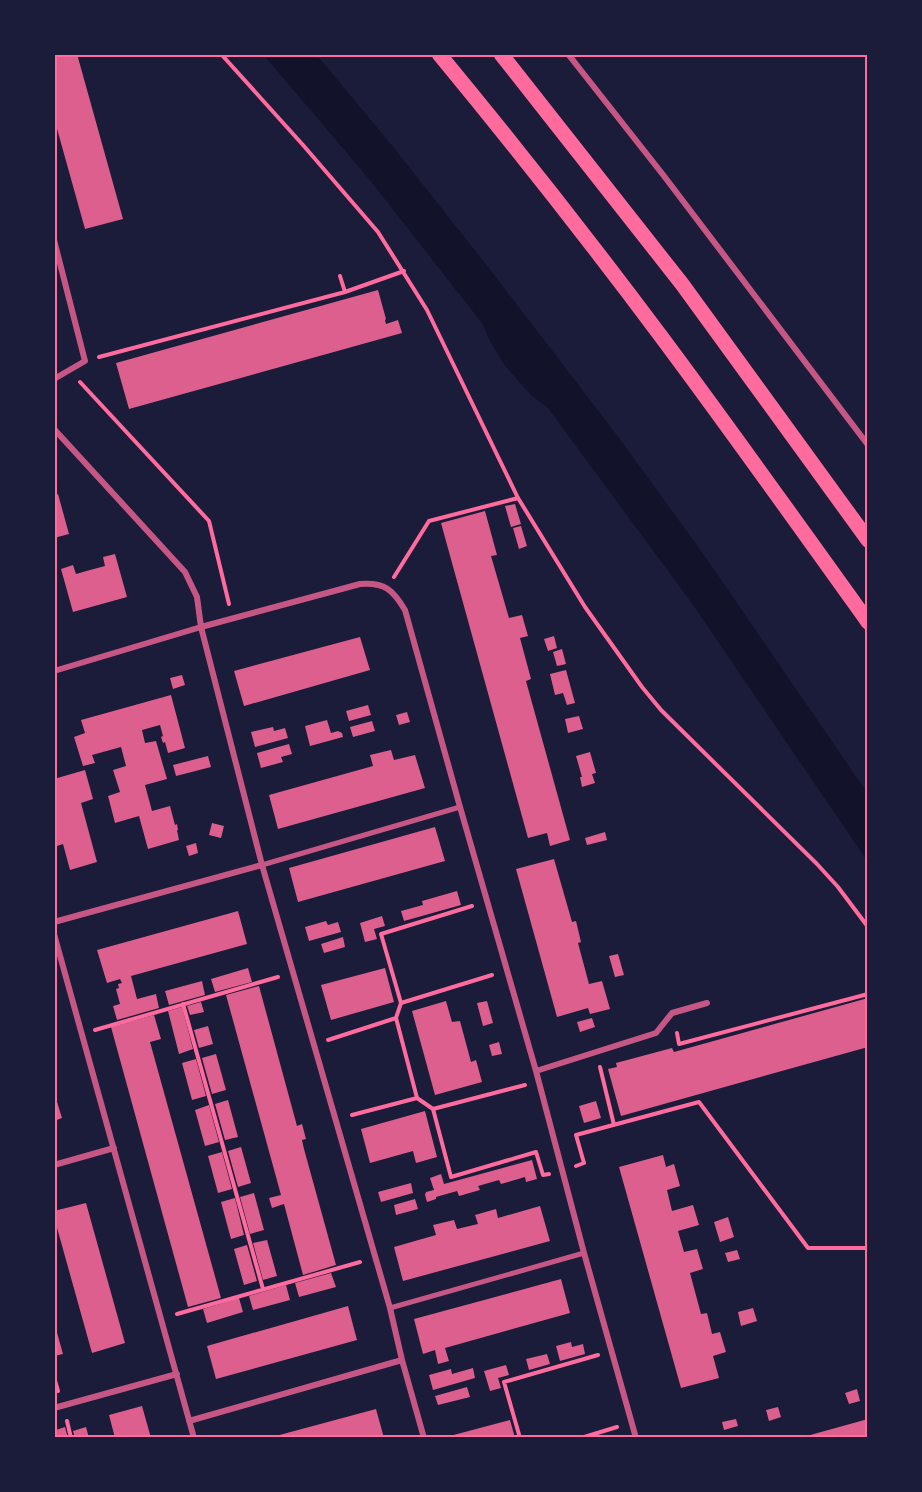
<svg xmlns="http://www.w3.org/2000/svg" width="922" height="1492" viewBox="0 0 922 1492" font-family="Montserrat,sans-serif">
<rect width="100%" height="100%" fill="#1b1b3a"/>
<path fill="#12122b" d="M263 54H316L394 148 488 267 619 438 704 555 868 794V862L691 602 548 408 531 395 505 366 491 343 482 323 369 179Z"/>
<path fill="#dd5f8e" d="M54 54H77L123 219 85 229 54 118Z
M378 290 386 319 385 320 386 324 398 320 402 333 129 409 116 363Z
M58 494 69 534 54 538V495Z
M515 504 521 524 511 527 505 506Z
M485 511 497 555 491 556 509 618 522 615 528 636 520 638 531 679 526 681 570 840 550 846 547 833 528 838 441 523Z
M521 526 527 546 519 549 513 528Z
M115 554 127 597 73 612 61 569 73 565 76 574 90 570 105 566 103 557Z
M554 636 557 648 548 651 544 639Z
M360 637 370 670 244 706 234 671Z
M562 649 566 664 557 666 553 652Z
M566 670 575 703 567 705 563 693 555 695 550 674Z
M182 675 185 685 173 689 170 678Z
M171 695 185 748 168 753 165 742 163 743 161 737 163 736 160 725 142 730 145 743 156 741 167 779 145 785 152 811 170 806 175 825 177 824 178 830H177L179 840 148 849 139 816 115 823 108 796 120 792 113 770 126 766 121 747 92 755 95 763 83 766 74 737 85 733 81 720Z
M368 705 371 715 349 721 346 711Z
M407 712 410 722 399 725 396 715Z
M579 716 583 729 568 733 565 719Z
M327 720 331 733 338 731 342 733 343 737 310 746 305 726Z
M372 721 375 731 353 737 350 727Z
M273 727 274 731 285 728 288 738 255 747 251 732Z
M289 744 292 754 281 757 283 762 261 768 257 753Z
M391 750 394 760 415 755 425 788 278 829 269 795 373 766 370 755Z
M590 752 596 773 592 774 595 783 582 787 580 777H582L576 756Z
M208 756 211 767 176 776 173 765Z
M85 770 93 799 81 803 97 862 70 870 63 844 54 847V779Z
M212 823 224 826 221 838 209 835Z
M435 827 445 861 298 902 289 868Z
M605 832 607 840 587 845 585 838Z
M196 843 198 853 189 856 186 846Z
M554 859 572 922 576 921 581 942 578 943 589 984 602 981 610 1009 590 1014 588 1008 557 1017 516 869Z
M457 891 461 905 404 921 401 911 423 905 422 901Z
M238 911 247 944 131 976 137 999 156 994 159 1008 117 1020 113 1006 120 1004 116 989 119 988 118 984 122 983 120 979 107 983 97 950Z
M382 916 385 926 374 929 377 939 365 942 360 923Z
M326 921 328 925 338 922 341 932 309 941 305 927Z
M343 937 345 947 324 953 321 944Z
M618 954 624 975 615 977 609 956Z
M248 968 252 982 215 992 211 979Z
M385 968 394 1002 331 1020 321 985Z
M202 981 205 995 169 1005 165 991Z
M259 986 297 1126 302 1124 306 1139 302 1140 304 1149 336 1265 303 1275 284 1204 272 1208 269 1198 281 1195 226 995Z
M868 998V1047L621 1116 608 1069 617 1067 616 1063 672 1048 674 1052Z
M446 1001 452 1022 460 1021 471 1062 476 1060 482 1082 435 1095 412 1011Z
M487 1001 493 1023 483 1026 477 1003Z
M201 1002 204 1012 190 1015 187 1006Z
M182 1007 193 1049 179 1054 168 1011Z
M154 1015 161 1039 150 1042 221 1298 188 1307 111 1027Z
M592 1018 595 1027 580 1032 577 1022Z
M208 1026 213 1044 199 1048 194 1030Z
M499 1042 502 1054 492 1056 489 1045Z
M216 1054 226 1090 212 1094 202 1058Z
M196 1059 206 1096 192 1100 182 1063Z
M54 1092 62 1118 54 1121Z
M228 1100 238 1137 225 1140 215 1104Z
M596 1101 601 1118 584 1123 579 1106Z
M209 1105 219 1142 205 1146 195 1110Z
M425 1111 437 1157 416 1163 413 1151 370 1163 361 1129Z
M241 1147 251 1183 238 1187 228 1151Z
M222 1152 232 1189 218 1193 208 1156Z
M663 1155 666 1167 674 1164 680 1186 667 1190 672 1211 693 1205 699 1225 678 1231 684 1252 697 1249 703 1269 690 1273 701 1314 707 1313 712 1334 720 1332 726 1352 713 1356 719 1378 681 1388 619 1167Z
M532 1160 537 1179 526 1182 525 1177 501 1184 499 1180 478 1186 480 1190 459 1196 457 1191 436 1197V1199L427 1202 425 1195 426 1192 434 1190 430 1178 441 1174 444 1184Z
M411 1183 413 1193 381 1202 378 1192Z
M254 1193 264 1230 250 1234 240 1197Z
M235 1198 244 1235 231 1239 221 1202Z
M415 1199 418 1209 396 1215 394 1205Z
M86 1203 125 1343 92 1353 54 1217V1211Z
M540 1206 550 1241 403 1281 394 1247 436 1235 433 1225 454 1220 457 1229 478 1224 475 1215 496 1209 498 1218Z
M728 1217 734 1237 720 1242 714 1222Z
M267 1240 277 1276 263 1280 253 1243Z
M247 1245 257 1281 244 1285 234 1249Z
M737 1250 740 1259 728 1262 725 1253Z
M331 1273 336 1287 299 1297 295 1283Z
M561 1279 570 1313 445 1348 449 1361 438 1364 435 1350 423 1354 414 1319Z
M286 1285 290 1300 253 1310 249 1296Z
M239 1298 243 1312 207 1323 203 1309Z
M348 1306 357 1340 216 1379 207 1346Z
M753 1308 757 1321 741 1326 738 1312Z
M54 1322 63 1354 54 1356Z
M571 1342 572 1347 583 1344 585 1354 560 1361 556 1346Z
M547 1354 550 1364 529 1370 526 1359Z
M506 1365 509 1375 498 1378 501 1388 490 1391 484 1371Z
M473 1368 475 1378 433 1390 429 1375 451 1369 452 1374Z
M467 1387 470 1397 438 1405 435 1396Z
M857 1389 860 1401 849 1404 845 1393Z
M142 1406 151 1438H115L109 1415Z
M778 1407 781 1417 769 1421 766 1410Z
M376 1409 384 1438H273L272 1437Z
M736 1419 738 1426 724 1430 722 1422Z
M868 1419V1438H803V1437Z
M510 1420 515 1438H446V1437Z
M65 1427 68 1438H58L56 1430Z
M86 1427 89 1438H75L73 1431Z"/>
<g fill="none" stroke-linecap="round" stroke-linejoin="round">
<path stroke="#ff6b9d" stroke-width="4" d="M221 54 303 145 378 232 427 310 518 498 585 607 642 687 661 710 817 864 838 887 868 927
M340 276 345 292
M99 357 345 292 404 271
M80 382 209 521 229 604
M394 577 429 521 518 498
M401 1003 492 975
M183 1004 263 1289
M396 1018 401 1003 381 934 472 906
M95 1030 278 977
M677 1033 679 1044 868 994
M328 1040 396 1018 417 1098 352 1115
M600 1067 614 1125
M417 1098 433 1109 451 1177 536 1152 543 1175 549 1174
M433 1109 525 1085
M576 1166 584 1163 576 1135 699 1102 808 1248H868
M177 1314 360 1262
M54 1377 58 1391
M67 1421 71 1438
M520 1438 504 1382 598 1355
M581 1438 617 1427"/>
<path stroke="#c65784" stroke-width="5" d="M262 865 460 807
M390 1308 584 1253"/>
<path stroke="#c65784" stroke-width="6" d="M568 54 664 176 868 445
M54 240 85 361 54 379
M54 429 185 572 197 597 201 627 262 865 390 1308 402 1360 424 1438
M54 671 201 627 360 584C385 582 393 590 405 610L460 807 536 1071 584 1253 636 1438
M54 922 262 865
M54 934 194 1438
M536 1071 656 1033 672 1013 707 1003
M54 1165 114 1148
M54 1408 177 1374
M189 1421 402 1360"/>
<path stroke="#ff6b9d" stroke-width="15" d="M439 54C515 146 589 240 660 335 731 430 799 526 868 622
M501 54 682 284 868 540"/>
</g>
<rect width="922" height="1492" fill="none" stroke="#1b1b3a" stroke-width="111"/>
<rect x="56" y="56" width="810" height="1380" fill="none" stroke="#ff6b9d" stroke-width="2"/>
</svg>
